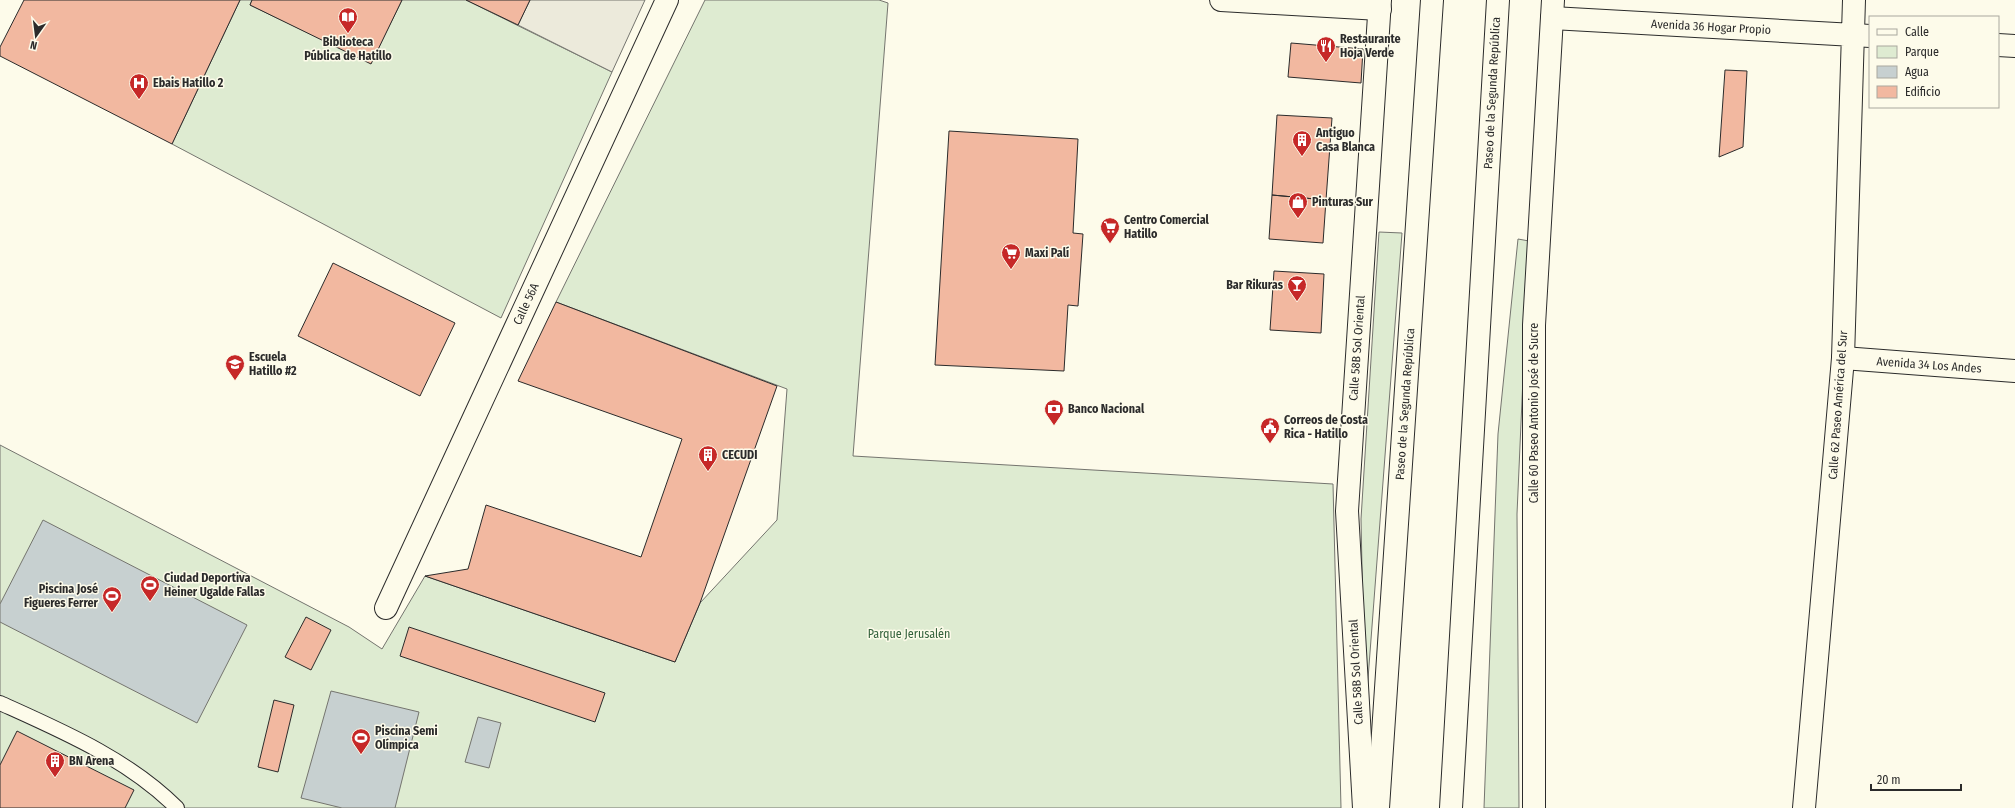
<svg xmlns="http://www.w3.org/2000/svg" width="2015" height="808" viewBox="0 0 2015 808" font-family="'Fira Sans Condensed',sans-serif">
<rect width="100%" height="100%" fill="#fdfbea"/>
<path fill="#deebd1" stroke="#74746e" d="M240 0H252L250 5 371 63 402 0H466L612 72 501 318 172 144Z
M705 0H879L888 3 853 456 1333 484 1341 808H0V445L349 627 382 649 425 576 675 662 700 603 777 520 787 389 556 302Z
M1379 232 1402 233 1365 718 1361 519Z
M1518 239 1529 241 1517 514 1519 808H1484L1498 434Z"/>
<path fill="#eceadb" stroke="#74746e" d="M530 0H645L612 72 518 25Z"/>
<path fill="#c7d0d0" stroke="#74746e" d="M43 520 247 625 197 723 0 622V604Z
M331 691 419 712 395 808H342L301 798Z
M478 717 501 723 489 768 465 762Z"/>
<path fill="#f2b8a0" stroke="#2b2b2b" d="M24 0H240L172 144 0 56V47Z
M252 0H402L371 64 250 5Z
M466 0H530L518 25Z
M1291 43 1363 49 1361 83 1288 77Z
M1725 70 1747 71 1743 147 1719 157Z
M1277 115 1332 118 1326 200 1272 195Z
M949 131 1078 139 1073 233 1083 234 1078 306 1068 305 1064 371 935 365Z
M1272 195 1326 200 1323 243 1269 239Z
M333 263 455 323 420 396 298 336Z
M1274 271 1324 274 1321 333 1270 330Z
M556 302 777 386 700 603 675 662 425 576 468 569 486 505 641 557 682 439 518 381Z
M306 617 331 630 311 670 285 657Z
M409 627 605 693 595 722 400 656Z
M274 700 294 705 278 772 258 767Z
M17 731 134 790 125 808H0V765Z"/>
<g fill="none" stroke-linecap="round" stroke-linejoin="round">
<g stroke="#2b2b2b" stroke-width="16">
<path id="lane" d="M0 703C62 731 128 759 177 808"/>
</g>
<g stroke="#2b2b2b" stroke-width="24">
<path id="street" d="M1854 35 1870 36
M1998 45 2015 46
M1843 358 2015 371
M386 608 667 0
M1364 808 1347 511 1380 0
M1534 808V325L1553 0"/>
</g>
<g stroke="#2b2b2b" stroke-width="24">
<path id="secondary" d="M1221 0 1380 9
M1552 18 1854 35
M1804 808 1843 358 1854 0"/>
</g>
<g stroke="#2b2b2b" stroke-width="24">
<path id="highway" d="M1378 808 1432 0
M1451 808 1498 0"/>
</g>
<use href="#lane" stroke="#fdfbea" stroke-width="14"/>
<use href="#street" stroke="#fdfbea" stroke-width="22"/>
<use href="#secondary" stroke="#fdfbea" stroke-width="22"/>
<use href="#highway" stroke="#fdfbea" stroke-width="22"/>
</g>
<defs>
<g id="library-pin" transform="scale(1)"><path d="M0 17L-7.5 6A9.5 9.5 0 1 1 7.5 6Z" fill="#c62828" stroke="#fdfbea"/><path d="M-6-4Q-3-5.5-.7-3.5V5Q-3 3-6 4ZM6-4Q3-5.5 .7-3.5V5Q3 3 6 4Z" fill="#fff"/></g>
<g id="restaurant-pin" transform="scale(1)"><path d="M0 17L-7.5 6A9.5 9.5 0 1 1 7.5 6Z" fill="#c62828" stroke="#fdfbea"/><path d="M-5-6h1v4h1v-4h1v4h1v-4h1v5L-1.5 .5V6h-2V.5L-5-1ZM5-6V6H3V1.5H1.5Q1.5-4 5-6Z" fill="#fff"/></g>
<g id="hospital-pin" transform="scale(1)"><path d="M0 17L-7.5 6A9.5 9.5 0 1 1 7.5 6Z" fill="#c62828" stroke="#fdfbea"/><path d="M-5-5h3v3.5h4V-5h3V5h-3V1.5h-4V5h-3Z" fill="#fff"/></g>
<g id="building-pin" transform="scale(1)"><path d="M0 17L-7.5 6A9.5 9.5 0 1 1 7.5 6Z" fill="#c62828" stroke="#fdfbea"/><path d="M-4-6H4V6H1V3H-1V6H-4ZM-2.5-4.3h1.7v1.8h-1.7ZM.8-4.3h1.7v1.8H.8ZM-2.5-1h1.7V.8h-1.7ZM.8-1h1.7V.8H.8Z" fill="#fff"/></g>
<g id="shop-pin" transform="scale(1)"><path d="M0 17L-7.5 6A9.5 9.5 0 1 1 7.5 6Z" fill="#c62828" stroke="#fdfbea"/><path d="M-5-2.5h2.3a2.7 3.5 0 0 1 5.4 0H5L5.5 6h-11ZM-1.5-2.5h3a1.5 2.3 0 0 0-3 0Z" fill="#fff"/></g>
<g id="supermarket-pin" transform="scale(1)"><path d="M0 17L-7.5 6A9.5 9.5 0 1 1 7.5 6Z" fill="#c62828" stroke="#fdfbea"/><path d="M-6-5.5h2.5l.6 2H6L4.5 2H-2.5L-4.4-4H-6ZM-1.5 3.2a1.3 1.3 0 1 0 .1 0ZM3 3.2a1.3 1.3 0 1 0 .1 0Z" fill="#fff"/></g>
<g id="bar-pin" transform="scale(1)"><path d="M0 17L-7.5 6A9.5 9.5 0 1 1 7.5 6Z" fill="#c62828" stroke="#fdfbea"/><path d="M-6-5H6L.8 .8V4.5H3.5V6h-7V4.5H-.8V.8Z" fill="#fff"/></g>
<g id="school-pin" transform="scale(1)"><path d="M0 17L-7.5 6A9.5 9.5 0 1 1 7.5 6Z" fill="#c62828" stroke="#fdfbea"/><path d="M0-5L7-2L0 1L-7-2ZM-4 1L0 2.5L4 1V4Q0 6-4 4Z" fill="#fff"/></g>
<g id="bank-pin" transform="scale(1)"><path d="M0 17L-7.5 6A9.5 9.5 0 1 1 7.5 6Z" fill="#c62828" stroke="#fdfbea"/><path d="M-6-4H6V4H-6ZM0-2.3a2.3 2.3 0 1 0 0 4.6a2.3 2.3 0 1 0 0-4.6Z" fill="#fff"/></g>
<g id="civic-pin" transform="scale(1)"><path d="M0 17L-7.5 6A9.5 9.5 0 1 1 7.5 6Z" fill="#c62828" stroke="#fdfbea"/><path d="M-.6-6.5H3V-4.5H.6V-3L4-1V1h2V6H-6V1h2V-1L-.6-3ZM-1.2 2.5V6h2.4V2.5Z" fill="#fff"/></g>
<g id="stadium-pin" transform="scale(1)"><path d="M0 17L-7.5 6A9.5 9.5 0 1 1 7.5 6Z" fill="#c62828" stroke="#fdfbea"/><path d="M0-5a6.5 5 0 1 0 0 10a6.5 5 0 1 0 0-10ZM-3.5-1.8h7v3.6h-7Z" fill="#fff"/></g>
</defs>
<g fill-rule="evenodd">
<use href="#library-pin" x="348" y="17"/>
<use href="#restaurant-pin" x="1326" y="46"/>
<use href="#hospital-pin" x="139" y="83"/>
<use href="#building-pin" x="1302" y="140"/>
<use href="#shop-pin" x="1298" y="202"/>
<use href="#supermarket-pin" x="1110" y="227"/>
<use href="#supermarket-pin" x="1011" y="253"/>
<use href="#bar-pin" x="1297" y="285"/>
<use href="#school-pin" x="235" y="364"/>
<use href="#bank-pin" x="1054" y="409"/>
<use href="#civic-pin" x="1270" y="427"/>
<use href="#building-pin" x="708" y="455"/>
<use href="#stadium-pin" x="150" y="585"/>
<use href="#stadium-pin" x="112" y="596"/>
<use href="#stadium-pin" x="361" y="738"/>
<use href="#building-pin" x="55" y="761"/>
</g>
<g text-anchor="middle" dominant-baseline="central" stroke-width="3" stroke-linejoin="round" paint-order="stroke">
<g font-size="12" fill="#2b2b2b" stroke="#fdfbea">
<text transform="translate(1711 27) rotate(3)">Avenida 36 Hogar Propio</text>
<text transform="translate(1492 93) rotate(-87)">Paseo de la Segunda República</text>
<text transform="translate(526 304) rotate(-65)">Calle 56A</text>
<text transform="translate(1357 348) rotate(-86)">Calle 58B Sol Oriental</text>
<text transform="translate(1929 365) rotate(4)">Avenida 34 Los Andes</text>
<text transform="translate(1405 404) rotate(-86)">Paseo de la Segunda República</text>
<text transform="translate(1838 405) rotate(-86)">Calle 62 Paseo América del Sur</text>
<text transform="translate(1534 413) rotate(-90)">Calle 60 Paseo Antonio José de Sucre</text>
<text transform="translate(1356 672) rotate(-93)">Calle 58B Sol Oriental</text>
</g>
<g font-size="12" font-weight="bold" fill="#2b2b2b" stroke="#fdfbea" text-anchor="start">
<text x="1340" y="39">Restaurante<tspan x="1340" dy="14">Hoja Verde</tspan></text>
<text x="348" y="42" text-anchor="middle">Biblioteca<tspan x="348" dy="14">Pública de Hatillo</tspan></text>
<text x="153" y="83">Ebais Hatillo 2</text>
<text x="1316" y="133">Antiguo<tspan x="1316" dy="14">Casa Blanca</tspan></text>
<text x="1312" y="202">Pinturas Sur</text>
<text x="1124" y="220">Centro Comercial<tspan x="1124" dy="14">Hatillo</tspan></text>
<text x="1025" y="253">Maxi Palí</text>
<text x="1283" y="285" text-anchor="end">Bar Rikuras</text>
<text x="249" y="357">Escuela<tspan x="249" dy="14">Hatillo #2</tspan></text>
<text x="1068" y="409">Banco Nacional</text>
<text x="1284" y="420">Correos de Costa<tspan x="1284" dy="14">Rica - Hatillo</tspan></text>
<text x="722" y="455">CECUDI</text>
<text x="164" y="578">Ciudad Deportiva<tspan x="164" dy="14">Heiner Ugalde Fallas</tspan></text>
<text x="98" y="589" text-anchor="end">Piscina José<tspan x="98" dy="14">Figueres Ferrer</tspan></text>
<text x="375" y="731">Piscina Semi<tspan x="375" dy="14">Olímpica</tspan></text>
<text x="69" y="761">BN Arena</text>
</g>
<g font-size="12" fill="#34623c" stroke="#fdfbea">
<text x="909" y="634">Parque Jerusalén</text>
</g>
</g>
<rect x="1869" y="16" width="130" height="92" fill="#fdfbea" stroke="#a9a89e"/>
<rect x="1877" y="29" width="20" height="6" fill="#fdfbea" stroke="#a9a89e"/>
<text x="1905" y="36" font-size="12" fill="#2b2b2b">Calle</text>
<rect x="1877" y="46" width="20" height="12" fill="#deebd1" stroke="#a9a89e"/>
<text x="1905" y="56" font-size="12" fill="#2b2b2b">Parque</text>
<rect x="1877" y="66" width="20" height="12" fill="#c7d0d0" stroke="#a9a89e"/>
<text x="1905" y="76" font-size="12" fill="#2b2b2b">Agua</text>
<rect x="1877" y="86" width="20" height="12" fill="#f2b8a0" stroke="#a9a89e"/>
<text x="1905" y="96" font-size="12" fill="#2b2b2b">Edificio</text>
<g transform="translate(36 36) rotate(194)" stroke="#fdfbea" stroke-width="3" paint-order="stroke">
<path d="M0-3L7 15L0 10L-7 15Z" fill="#2b2b2b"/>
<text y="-6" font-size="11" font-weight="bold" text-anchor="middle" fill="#2b2b2b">N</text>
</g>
<path d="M1871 784v6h90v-6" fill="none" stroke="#2b2b2b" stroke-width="2"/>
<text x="1877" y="784" font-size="12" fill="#2b2b2b" stroke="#fdfbea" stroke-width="3" paint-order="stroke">20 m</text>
</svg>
